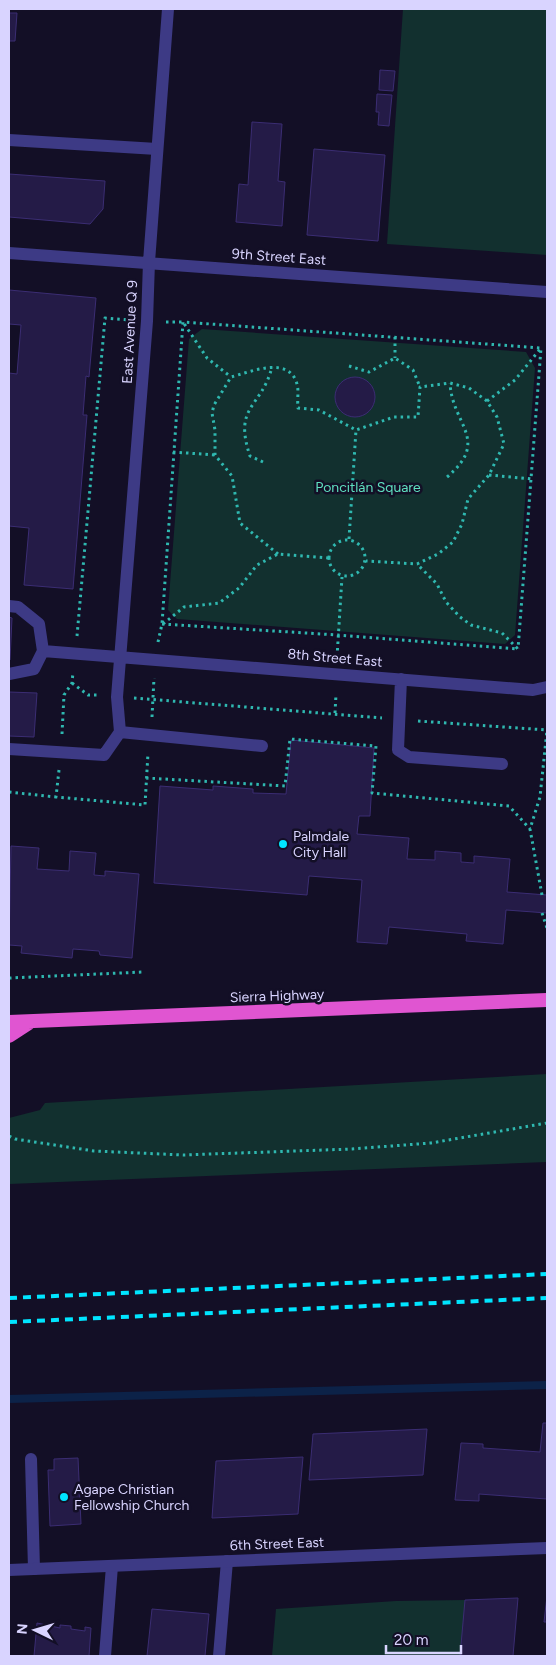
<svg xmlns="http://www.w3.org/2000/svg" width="556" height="1665" viewBox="0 0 556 1665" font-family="Figtree,sans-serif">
<rect width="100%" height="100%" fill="#130f26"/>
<path fill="#12302f" d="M403 9H547V255L387 244Z
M202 329 526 352 535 368 515 635 505 644 177 619 168 610 189 339Z
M547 1074V1162L9 1184V1118L40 1110 45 1103Z
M465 1600 462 1656H272L276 1609 396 1601Z"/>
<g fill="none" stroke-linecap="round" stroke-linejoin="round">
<path stroke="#0c2248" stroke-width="8" d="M9 1399 547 1385"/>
</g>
<path fill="#241b47" stroke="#3b2d73" d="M9 13H17L15 41H9Z
M380 70 395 71 393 91 379 90Z
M377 94 392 95 389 126 378 125 379 112H376Z
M252 122 282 124 278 181 285 182 282 226 236 222 239 184 248 185Z
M314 149 385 155 378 241 307 235Z
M9 174 105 181 103 209 90 224 9 217Z
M9 290 96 298 89 377 86 376 83 415H87L73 589 24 585 29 528 9 526V373L17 374 21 325 9 324Z
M335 397a20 20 0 1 1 40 0a20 20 0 1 1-40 0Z
M9 617 12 618 10 660H9Z
M9 692 37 693 34 737 9 736Z
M291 740 374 748 370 816H359L357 834 409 838 407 859 435 860V851L461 853V862L474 863V856L510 859 507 892 547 895V913L506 910 503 944 466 941 467 934 389 927 387 944 357 942 362 880 309 876 307 895 154 883 160 786 213 790V786L253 789V793L286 794Z
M11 846 39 848 37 869 69 871 70 851 96 853 94 875 105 876V871L139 874 132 958 100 955 99 951 73 949 72 958 21 953 22 946 9 945Z
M543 1423H547V1499L479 1494V1501L455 1500 461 1443 483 1444V1448L540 1452Z
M427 1429 423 1475 309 1480 313 1434Z
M303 1457 298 1514 212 1518 216 1461Z
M78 1458 81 1524 50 1526 48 1470H54V1459Z
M547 1596V1622H544Z
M518 1598 513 1656H460L465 1600Z
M152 1609 209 1614 205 1656H147Z
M37 1623 60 1628V1625L71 1626V1629L85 1631V1627L91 1628 89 1656H34Z"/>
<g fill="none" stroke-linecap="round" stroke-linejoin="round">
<path stroke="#2fb8b0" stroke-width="3" stroke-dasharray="2.5 4" stroke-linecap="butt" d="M166 322H183L207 358 231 377
M395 337V358
M349 366 369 372 395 358 413 370 420 387
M487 401 515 380 541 348
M173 452 215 455
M263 462 250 456C233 405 261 409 272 367
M489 475 532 479
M447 477C491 440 452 425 450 383
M349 539 356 430 394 417H418L420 387 450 383 469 388 487 401 497 417 504 444 489 475 468 499 462 524 453 542 438 554 417 564 366 561
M329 558a18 18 0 1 1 36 0a18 18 0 1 1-36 0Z
M278 554 240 523 232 476 215 455V430L212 413 214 405 231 377C250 372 289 355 297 384 299 391 297 400 298 408L319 410 356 430
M162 624 338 635 518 649 502 633 471 625 460 617 446 602 437 584 417 564
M163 624 184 607 219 603 239 588 257 565 278 554 328 558
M77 636 105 318 130 320
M158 642 162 624 183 322 541 348 518 649
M337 657 342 577
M72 683 88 695H98
M134 698 382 718
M335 713 336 694
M152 717 154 678
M418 721 547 730
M62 734 64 695 72 683 73 672
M59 770 56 797 145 805 148 753
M146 778 285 786 290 739 376 746 372 793 509 806 530 829
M9 792 56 797
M542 895 530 829 540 797 547 730
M542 913 547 928
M9 978 143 972
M9 1136 15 1139 94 1151 183 1155 352 1149 431 1143 547 1123"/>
<path stroke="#3d3a85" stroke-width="12" d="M9 140 157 149
M9 606 18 607 39 624 43 651 34 669 9 674
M43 651 533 690 547 687
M401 679 398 750 409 757 502 764
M120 732 262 746
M9 749 104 755 120 732 117 697 147 321 149 262
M31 1459 34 1569
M105 1656 112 1566
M219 1656 227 1561"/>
<path stroke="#3d3a85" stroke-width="12" d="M9 253 547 292
M149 262 168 9"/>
<path stroke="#3d3a85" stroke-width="12" d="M9 1570 547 1548"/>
<path stroke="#e055d1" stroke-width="14" d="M9 1022 547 1000
M9 1036 29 1023"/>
<path stroke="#00e5ff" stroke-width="4" stroke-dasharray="8 6" stroke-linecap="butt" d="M9 1298 547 1274
M9 1322 547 1298"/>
</g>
<g fill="#00e5ff" stroke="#130f26" stroke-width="2">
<circle cx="283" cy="844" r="5"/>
<circle cx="64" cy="1497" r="5"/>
</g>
<g text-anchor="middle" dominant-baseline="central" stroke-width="5" stroke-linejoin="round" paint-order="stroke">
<g font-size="14" fill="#d9d4ff" stroke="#130f26">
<text transform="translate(279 257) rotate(4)">9th Street East</text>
<text transform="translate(130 332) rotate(-87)">East Avenue Q 9</text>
<text transform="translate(335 658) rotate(5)">8th Street East</text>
<text transform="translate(277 996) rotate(-2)">Sierra Highway</text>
<text transform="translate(277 1544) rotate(-2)">6th Street East</text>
</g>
<g font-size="14" fill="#5fe0c0" stroke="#130f26">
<text x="368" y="487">Poncitlán Square</text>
</g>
<g font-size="14" fill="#d9d4ff" stroke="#130f26" text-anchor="start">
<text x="293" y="836">Palmdale<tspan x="293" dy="16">City Hall</tspan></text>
<text x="74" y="1489">Agape Christian<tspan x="74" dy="16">Fellowship Church</tspan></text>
</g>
</g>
<rect width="556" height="1665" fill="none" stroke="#d9d4ff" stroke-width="20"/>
<g transform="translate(35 1630) rotate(275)" stroke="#130f26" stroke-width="4" paint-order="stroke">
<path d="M0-4L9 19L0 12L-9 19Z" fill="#d9d4ff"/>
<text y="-8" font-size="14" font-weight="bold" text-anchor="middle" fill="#d9d4ff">N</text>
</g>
<path d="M386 1645v8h75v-8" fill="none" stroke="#d9d4ff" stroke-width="2.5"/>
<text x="394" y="1645" font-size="15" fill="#d9d4ff" stroke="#130f26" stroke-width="4" paint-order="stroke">20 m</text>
</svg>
